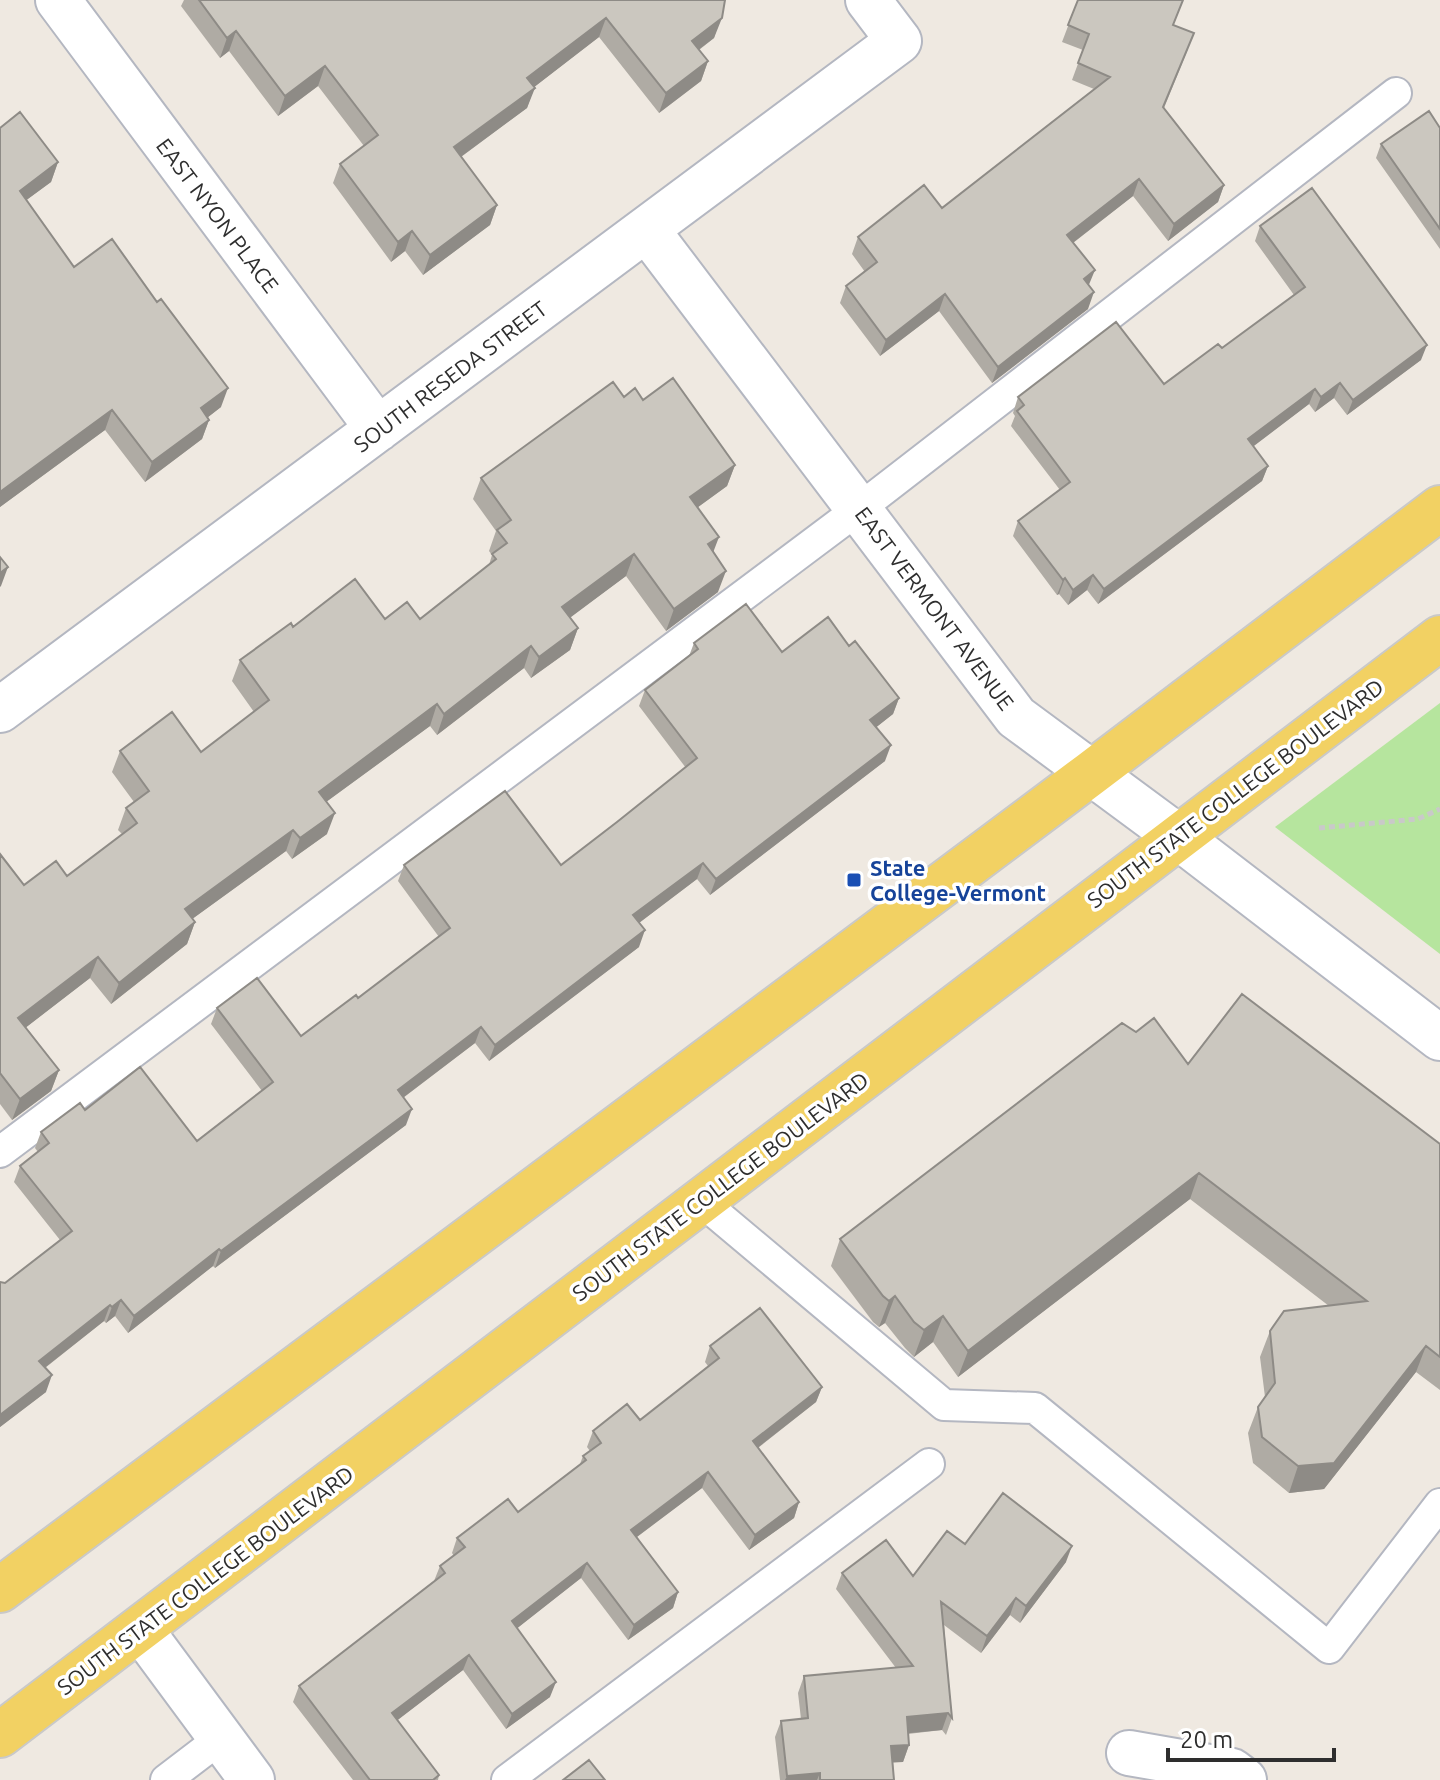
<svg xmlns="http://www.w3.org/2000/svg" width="1440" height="1780" viewBox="0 0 1440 1780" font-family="Ubuntu,sans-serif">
<rect width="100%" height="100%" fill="#efe9e1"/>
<path fill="#b6e59e" d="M1440 703V954L1275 827Z"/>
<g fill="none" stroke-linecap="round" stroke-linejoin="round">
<g stroke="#b4b7c1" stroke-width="34">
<path id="lane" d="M0 1152 860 508 1396 93
M701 1201 944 1405 1035 1408 1329 1648 1440 1504
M166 1780 221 1738
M507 1780 929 1464"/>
</g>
<g stroke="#b4b7c1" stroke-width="48">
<path id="street" d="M58 0 378 429
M0 710 899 41 868 0
M141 1630 252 1780
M1129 1753 1232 1771 1244 1780"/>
</g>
<g stroke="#b4b7c1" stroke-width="48">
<path id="secondary" d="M647 230 1016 717 1177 836 1440 1038"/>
</g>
<g stroke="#c9c9c9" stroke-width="48">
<path id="primary" d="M0 1590 1090 774 1440 508
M0 1735 1440 638"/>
</g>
<path stroke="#c9c9c9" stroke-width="5" stroke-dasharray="6 4" stroke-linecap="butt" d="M1319 828 1418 819 1440 809"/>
<use href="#lane" stroke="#fff" stroke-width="30"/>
<use href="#street" stroke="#fff" stroke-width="44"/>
<use href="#secondary" stroke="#fff" stroke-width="44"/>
<use href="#primary" stroke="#f2d163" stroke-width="44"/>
</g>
<path fill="#afaba4" d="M184 0H725L714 38 699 50 708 61 701 81 659 113 599 37 534 87 527 108 461 157 497 205 490 225 423 275 405 251 391 262 333 183 340 164 364 146 318 86 278 116 229 51 220 58 181 6Z
M1078 0 1174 25 1188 49 1164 108 1224 185 1218 202 1168 241 1133 196 1073 243 1089 286 1088 309 992 383 939 311 880 356 840 303 846 286 865 272 852 254 858 237 942 208 1094 89 1072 80 1083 50 1062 42Z
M0 128 58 162 51 182 26 200 74 267 221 407 208 417 209 420 202 439 145 482 105 430 0 507Z
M1440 128V249L1376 158 1381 144Z
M1260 226 1421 360 1347 415 1334 398 1315 412 1309 404 1253 446 1268 466 1262 481 1098 604 1087 590 1068 605 1059 594 1057 595 1013 536 1018 521 1060 490 1011 426 1015 416 1013 413 1018 397 1164 384 1222 348 1294 295 1255 241Z
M624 397 643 400 735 465 727 486 698 507 713 552 718 592 666 631 626 576 570 617 578 628 570 650 531 678 524 668 437 735 430 726 326 802 327 834 292 859 286 851 192 919 195 922 187 944 111 1004 90 978 26 1027 59 1070 51 1091 12 1120 0 1104V854L24 885 67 876 122 834 118 830 126 808 134 802 112 772 120 751 201 752 254 712 232 681 240 660 293 627 385 619H420L489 565 492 555 489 551 496 531 473 499 481 478Z
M694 643 782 652 849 646 899 698 893 714 876 727 885 761 710 895 697 879 639 923V947L489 1061 475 1043 403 1098 406 1125 215 1268 213 1266 128 1333 115 1316 106 1323 104 1321 45 1368 46 1392 0 1427V1282L5 1283 60 1240 14 1182 20 1166 38 1152 35 1148 41 1132 85 1110 197 1141 262 1091 211 1024 217 1008 301 1036 358 998 439 937 398 881 404 865H561L686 768 639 706 645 690 689 656Z
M1188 1064 1440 1144V1390L1416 1372 1324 1489 1289 1493 1253 1463 1248 1433 1258 1407 1265 1397 1260 1357 1270 1331 1329 1306 1190 1199 958 1377 933 1342 914 1357 905 1348 885 1323 879 1327 873 1322 831 1266 840 1239Z
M710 1346 822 1387 816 1402 758 1448 799 1502 794 1518 749 1550 702 1488 637 1537 678 1592 673 1608 628 1640 581 1578 517 1628 550 1697 506 1729 463 1670 397 1720 439 1775 438 1780H353L293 1702 299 1686 434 1581 440 1566 454 1556 452 1553 457 1538 518 1512 580 1464 583 1456 590 1451 587 1447 593 1431 640 1420 708 1366 705 1362Z
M1066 1562 1020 1623 1010 1615 981 1653 944 1625 952 1718 946 1735 942 1730 908 1734 909 1745 903 1762H893L894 1780H780L775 1737 781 1721 801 1719 798 1693 804 1676 896 1668 836 1589 842 1573 913 1576Z"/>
<path fill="#8e8b86" d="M606 18 599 37 520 98 527 78Z
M722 18 714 38 685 60 692 41Z
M236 31 229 51 220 58 227 38Z
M708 61 701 81 659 113 666 93Z
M325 66 318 86 278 116 285 96Z
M535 88 527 108 447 167 454 147Z
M58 162 51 182 13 210 20 191Z
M1139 179 1133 196 1061 252 1067 235Z
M1224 185 1218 202 1168 241 1174 224Z
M497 205 490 225 423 275 430 255Z
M412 231 405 251 391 262 398 242Z
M1095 270 1088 287 1084 279Z
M1094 292 1088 309 992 383 998 367Z
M945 294 939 311 880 356 886 340Z
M1427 345 1421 360 1347 415 1353 400Z
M1340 383 1334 398 1315 412 1321 397Z
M228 388 221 407 194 428 201 408Z
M1315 389 1309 404 1242 455 1248 439Z
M112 410 105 430 0 507V492Z
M209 420 202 439 145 482 152 462Z
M735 465 727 486 683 518 690 497Z
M1268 466 1262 481 1098 604 1104 589Z
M719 537 711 558 708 544Z
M634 554 626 576 555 629 562 607Z
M8 567 1 586 0 587V573Z
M726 571 718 592 666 631 674 609Z
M1093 575 1087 590 1068 605 1073 590Z
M1065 578 1059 594 1057 595 1063 580Z
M578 628 570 650 531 678 539 657Z
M531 646 524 668 437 735 444 714Z
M899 698 893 714 864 737 870 720Z
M437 704 430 726 311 813 319 792Z
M891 745 885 761 710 895 716 879Z
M335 813 327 834 292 859 300 838Z
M293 830 286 851 177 930 185 909Z
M703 863 697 879 627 932 633 915Z
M195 922 187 944 111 1004 119 983Z
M645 930 639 947 489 1061 495 1045Z
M98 957 90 978 11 1039 18 1018Z
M481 1027 475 1043 392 1106 398 1090Z
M59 1070 51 1091 12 1120 20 1099Z
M412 1109 406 1125 215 1268 221 1251Z
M1199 1173 1190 1199 958 1377 968 1351Z
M219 1249 213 1266 128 1333 134 1316Z
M895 1296 885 1323 879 1327 889 1301Z
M121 1300 115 1316 106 1323 112 1307Z
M110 1305 104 1321 33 1377 39 1361Z
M943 1316 933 1342 914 1357 924 1330Z
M1426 1346 1416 1372 1324 1489 1289 1493 1298 1466Z
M52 1375 46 1392 0 1427V1415Z
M822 1387 816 1402 747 1456 753 1441Z
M708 1472 702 1488 626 1545 631 1530Z
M799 1502 794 1518 749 1550 755 1535Z
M1072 1546 1066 1562 1020 1623 1026 1606Z
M587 1563 581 1578 506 1637 512 1621Z
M678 1592 673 1608 628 1640 634 1625Z
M1016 1598 1010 1615 981 1653 987 1636Z
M469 1655 463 1670 386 1729 392 1713Z
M556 1682 550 1697 506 1729 512 1714Z
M948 1713 942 1730 900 1734 907 1717Z
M909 1745 903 1762 885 1763 891 1746Z
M820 1773 817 1780H785L787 1776Z"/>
<path fill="#cbc7bf" stroke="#8e8b86" stroke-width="2" d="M199 0H725L722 18 692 41 708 61 666 93 606 18 527 78 535 88 454 147 497 205 430 255 412 231 398 242 340 164 378 135 325 66 285 96 236 31 227 38Z
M1078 0H1183L1173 25 1194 33 1163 107 1224 185 1174 224 1139 179 1067 235 1095 270 1084 279 1094 292 998 367 945 294 886 340 846 286 877 262 858 237 924 185 942 208 1110 77 1078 63 1089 34 1068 25Z
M1429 111 1440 128V229L1381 144Z
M20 112 58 162 20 191 74 267 112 239 157 302 161 299 228 388 201 408 209 420 152 462 112 410 0 492V128Z
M1312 188 1427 345 1353 400 1340 383 1321 397 1315 389 1248 439 1268 466 1104 589 1093 575 1073 590 1065 578 1063 580 1018 521 1070 482 1017 411 1024 405 1018 397 1116 322 1164 384 1218 344 1222 348 1305 287 1260 226Z
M673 378 735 465 690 497 719 537 708 544 726 571 674 609 634 554 562 607 578 628 539 657 531 646 444 714 437 704 319 792 335 813 300 838 293 830 185 909 195 922 119 983 98 957 18 1018 59 1070 20 1099 0 1073V854L24 885 56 861 67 876 137 823 126 808 149 791 120 751 172 712 201 752 269 700 240 660 291 623 293 627 355 579 385 619 407 602 420 619 496 559 492 554 507 543 497 530 511 520 481 478 613 382 624 397 635 388 643 400Z
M0 557 8 567 0 573Z
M746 604 782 652 828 617 849 646 855 641 899 698 870 720 891 745 716 879 703 863 633 915 645 930 495 1045 481 1027 398 1090 412 1109 221 1251 219 1249 134 1316 121 1300 112 1307 110 1305 39 1361 52 1375 0 1415V1282L5 1283 72 1231 20 1166 49 1143 41 1132 80 1103 85 1110 140 1067 197 1141 273 1082 217 1008 257 978 301 1036 356 995 358 998 450 928 404 865 505 791 561 865 617 822 697 758 645 690 698 649 694 643Z
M1242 994 1440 1144V1357L1426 1346 1334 1463 1298 1466 1262 1437 1258 1407 1275 1383 1270 1331 1284 1311 1367 1301 1199 1173 968 1351 943 1316 924 1330 914 1322 895 1296 889 1301 883 1296 840 1239 1122 1023 1136 1032 1154 1018 1188 1064Z
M760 1308 822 1387 753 1441 799 1502 755 1535 708 1472 631 1530 678 1592 634 1625 587 1563 512 1621 556 1682 512 1714 469 1655 392 1713 439 1775 433 1780H370L299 1686 445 1573 440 1566 465 1547 457 1538 508 1499 518 1512 586 1460 583 1456 601 1443 593 1431 627 1404 640 1420 719 1358 710 1346Z
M1003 1493 1072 1546 1026 1606 1016 1598 987 1636 941 1602 952 1718 948 1713 907 1717 909 1745 891 1746 894 1780H820V1773L787 1776 781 1721 808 1718 804 1676 913 1666 842 1573 886 1540 913 1576 947 1531 965 1544Z
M589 1760 605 1780H563Z"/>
<rect fill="#1a4fb4" stroke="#fff" stroke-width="3" x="846" y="872" width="16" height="16" rx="4"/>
<g text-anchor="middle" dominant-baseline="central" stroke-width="7" stroke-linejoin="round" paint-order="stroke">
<g font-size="22" fill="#2e2e2e" stroke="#fff">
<text transform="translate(218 215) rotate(53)">EAST NYON PLACE</text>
<text transform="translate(450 376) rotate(-37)">SOUTH RESEDA STREET</text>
<text transform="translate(935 608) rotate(53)">EAST VERMONT AVENUE</text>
<text transform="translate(1235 793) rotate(-37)">SOUTH STATE COLLEGE BOULEVARD</text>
<text transform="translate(720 1186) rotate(-37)">SOUTH STATE COLLEGE BOULEVARD</text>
<text transform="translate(205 1580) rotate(-37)">SOUTH STATE COLLEGE BOULEVARD</text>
</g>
<g font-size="22" font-weight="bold" fill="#164399" stroke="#fff" text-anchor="start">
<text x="870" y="867">State<tspan x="870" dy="25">College-Vermont</tspan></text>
</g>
</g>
<path d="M1168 1748v12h166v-12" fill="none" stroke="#2e2e2e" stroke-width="4"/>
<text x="1180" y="1748" font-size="24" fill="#2e2e2e" stroke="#ffffff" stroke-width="6" paint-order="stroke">20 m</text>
</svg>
